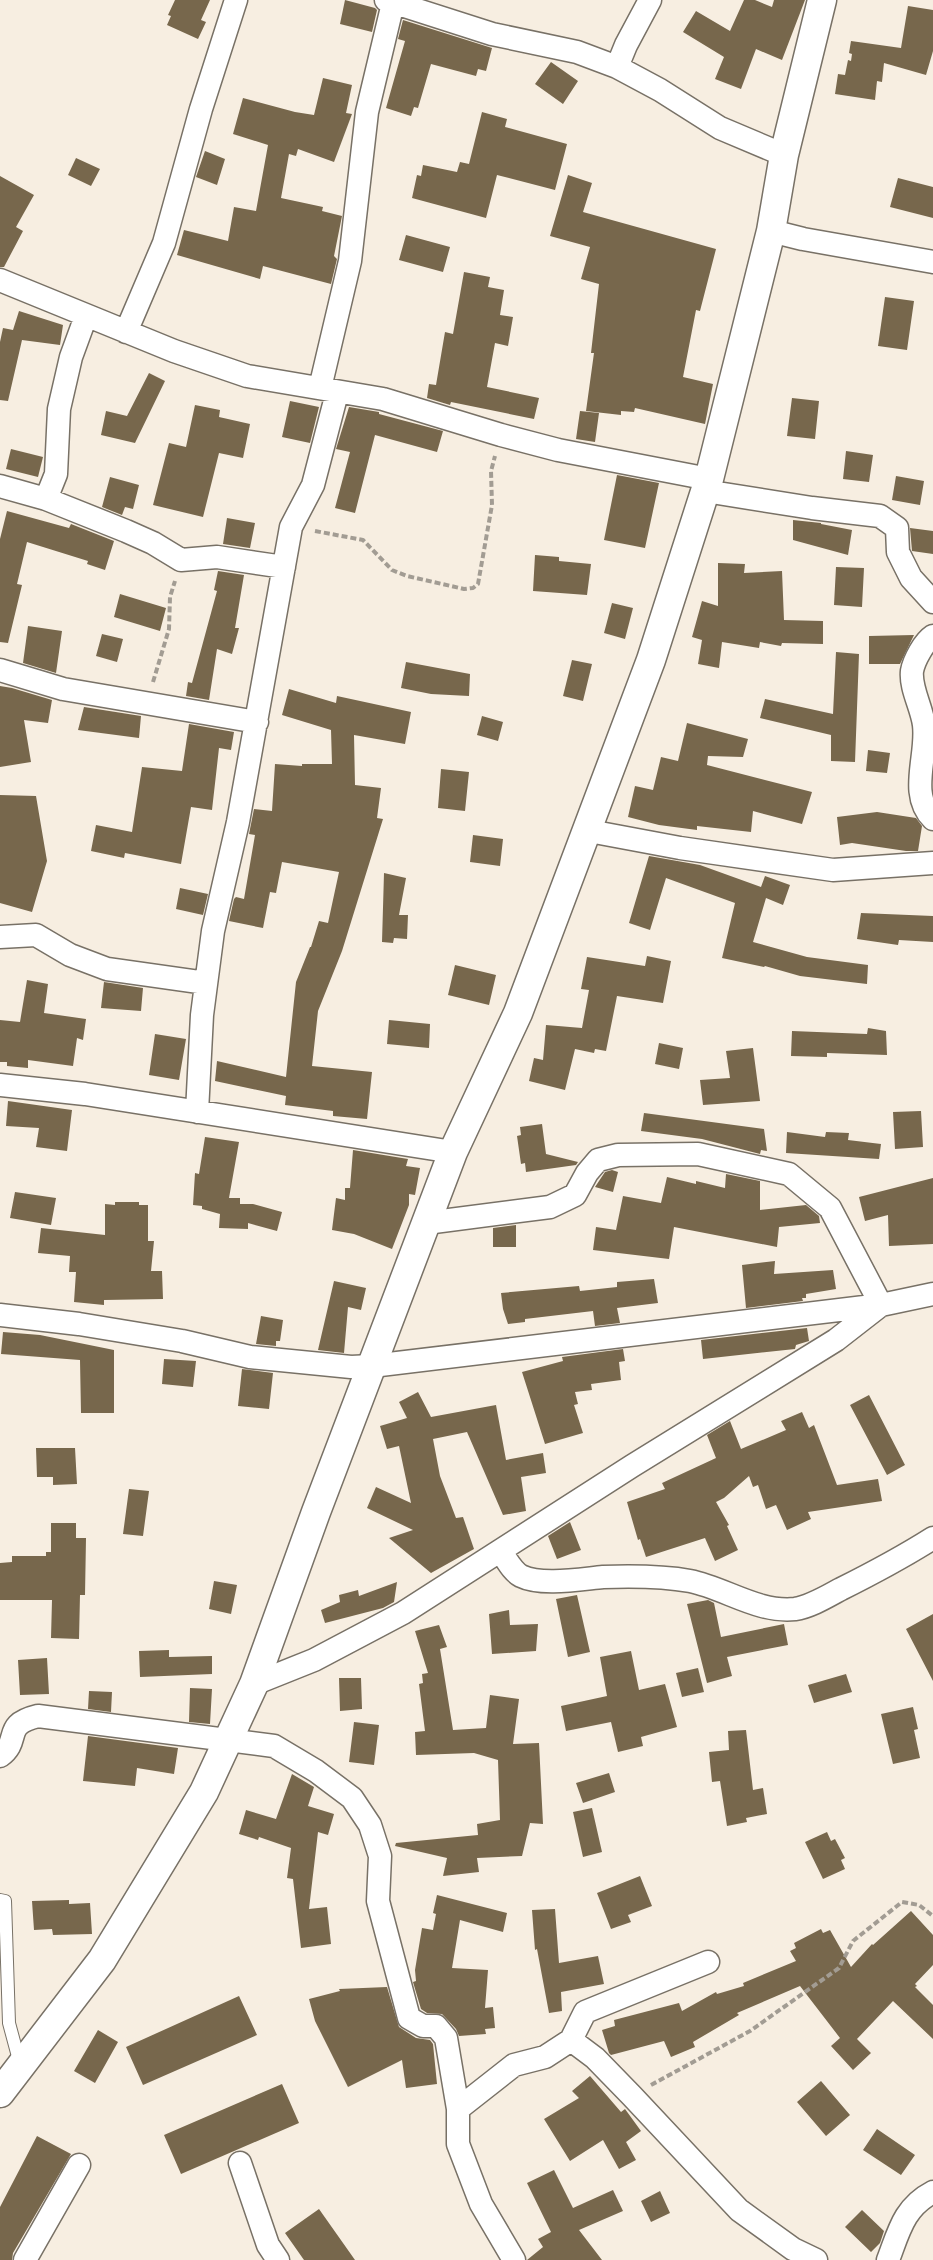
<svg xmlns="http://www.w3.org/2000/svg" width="933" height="2260" viewBox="0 0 933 2260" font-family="'Asap Condensed',sans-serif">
<rect width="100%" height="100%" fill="#f7eee1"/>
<path fill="#77674c" d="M175 0H210L201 20 206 22 198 39 167 25 171 16 168 15Z
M345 0 375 8 377 10 372 32 340 24Z
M744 0H755L772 7 774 0H805L782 60 756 49 741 89 715 79 724 57 683 32 696 11 730 31Z
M908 6 933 10V51L926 75 884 63 882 82 877 81 875 100 835 94 838 74 845 75 848 60 851 61 852 54 849 53 851 41 901 48Z
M403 20 492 48 486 71 478 69 476 76 431 64 418 108 414 107 411 116 386 108 405 41 398 39Z
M551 62 578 81 563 104 535 84Z
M323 78 352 85 346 113 352 114 334 162 298 149 296 156 289 154 281 198 323 207 322 211 342 216 334 256 337 259 331 284 263 266 260 279 177 255 184 230 228 241 234 207 256 211 268 145 233 134 243 98 295 112 314 115Z
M482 112 507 119 505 127 567 144 555 190 497 175 486 218 412 198 417 175 421 176 423 165 457 172 460 162 469 164Z
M205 151 225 159 217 185 196 177Z
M76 158 100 169 91 186 68 175Z
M568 175 592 183 583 212 716 249 700 311 696 310 683 377 713 384 705 424 635 408 634 412 621 411V415L586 411 594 353H591L599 284 581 279 590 247 550 236Z
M0 176 34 195 16 227 23 231 4 267H0Z
M898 178 933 187V218L890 207Z
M406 235 450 247 443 272 399 260Z
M464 272 490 277 488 287 504 290 500 315 513 317 508 346 495 343 487 387 539 398 534 419 451 402 450 405 427 398 429 384 436 385 445 332 453 334Z
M885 297 914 301 907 350 878 346Z
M19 311 63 325 60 345 22 340 8 401 0 400V342L3 328 13 330Z
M149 373 165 381 135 443 101 435 106 411 127 416Z
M792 398 819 401 815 439 787 436Z
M290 401 319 407 310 443 282 437Z
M195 405 220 410 219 417 250 424 243 458 219 453 203 517 153 505 169 443 186 447Z
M349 407 379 412V414L443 431 437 452 375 435 355 513 335 508 350 452 336 449Z
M580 411 599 413 595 442 576 439Z
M11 449 43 457 38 477 6 469Z
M846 451 873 455 869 482 843 479Z
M617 475 659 483 645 548 604 540Z
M896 476 924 481 920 505 892 500Z
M110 477 139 485 133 509 125 507 122 515 102 507Z
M7 511 69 528 71 524 114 541 105 570 87 564 88 561 27 542 17 584 22 585 8 643 0 642V539Z
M227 518 255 523 250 548 223 544Z
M793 520 821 523V524L852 530 848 555 793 540Z
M910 528 933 531V554L912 551Z
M535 555 559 557V561L591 564 587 595 533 591Z
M718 563 745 564 744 573 782 571 784 620 823 621V644L782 643 781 646 760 642 759 648 722 642 719 668 698 664 702 640 692 637 702 601 718 606Z
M836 567 864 568 862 607 834 605Z
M218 571 244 575 235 628H239L232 654 217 649 209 700 186 696 188 682 192 683 217 591 214 590Z
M120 594 166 608 160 631 114 617Z
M612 603 633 608 625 639 604 633Z
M28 626 62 631 56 673 23 663Z
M102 634 123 639 117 662 96 656Z
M914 635 900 664H869V636Z
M836 652 859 654 855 762 831 761V735L760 718 765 699 833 714Z
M572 660 592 664 583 701 563 696Z
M406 662 470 674 469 696 431 694 401 688Z
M0 686 12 688 52 700 48 723 24 720 31 762 0 767Z
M289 689 336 703 337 696 411 712 405 744 354 735 355 785 381 788 377 818 383 819 342 951 318 1011 312 1066 372 1072 367 1119 333 1116V1111L285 1105 286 1096 215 1081 217 1061 286 1077 296 982 310 947H311L319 921 328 923 339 872 282 862 276 893 270 892 263 928 229 921 234 899 236 897 244 899 255 835 249 834 254 809 272 811 275 764 302 766V764H332L331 730 282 715Z
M84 707 141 716 139 738 78 730Z
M482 716 503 722 498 741 477 735Z
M687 723 748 739 743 757 708 756 707 765 812 792 802 824 753 811 751 832 697 826V830L659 825 628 817 635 786 653 790 661 757 678 761Z
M189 724 234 732 231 750 219 748 212 810 191 807 181 864 125 853 124 858 91 851 96 825 132 832 142 767 182 771Z
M868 750 890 753 887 773 866 771Z
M441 769 469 772 465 811 438 808Z
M0 795 36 796 47 861 32 912 0 903Z
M877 812 916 818 922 826 918 851H906L852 843 840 845 837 817Z
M473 835 503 839 500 866 470 862Z
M649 856 700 865 761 887 765 876 790 885 783 905 766 898 753 942 807 957 868 965 867 984 800 976 765 966 764 967 722 958 735 903 666 878 650 930 629 923Z
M384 873 406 878 399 915H408L407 939 394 938 393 943 382 942Z
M180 888 208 894 203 915 176 909Z
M861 913 933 916V942L899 940 898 945 857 939Z
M647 956 671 961 663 1003 617 996 606 1051 595 1049 594 1053 575 1049 565 1090 529 1081 534 1058 543 1060 546 1025 582 1028 589 990 581 989 587 957 645 966Z
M455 965 496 975 489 1005 448 995Z
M27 980 48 984 44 1013 86 1019 83 1040 77 1038 73 1066 28 1060V1068L7 1066V1062H0V1020L20 1022Z
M104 982 143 988 141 1011 101 1008Z
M389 1020 430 1024 429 1048 387 1044Z
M868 1028 886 1031 887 1055 827 1053V1057L791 1056 792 1031 867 1034Z
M155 1034 186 1039 179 1080 149 1075Z
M659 1043 683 1048 679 1069 655 1064Z
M753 1048 760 1101 703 1105 700 1080 730 1078 726 1051Z
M8 1101 72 1110 67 1151 36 1147 39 1128 6 1126Z
M921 1111 923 1147 895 1149 893 1112Z
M644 1113 764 1129 767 1151 761 1150 760 1154 702 1139 641 1131Z
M542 1124 546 1154 578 1162 576 1165 526 1172 525 1163 521 1164 517 1136 521 1135 520 1127Z
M787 1132 825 1137 826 1132 849 1133 848 1140 881 1144 879 1159 786 1153Z
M205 1137 239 1142 229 1198H240V1204H253L282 1212 277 1231 248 1223V1229L219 1228 220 1214 202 1209V1206L193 1205 195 1173 199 1174Z
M353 1150 408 1159 406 1166 420 1168 415 1195 409 1194V1205L392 1249 354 1234 332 1230 336 1198 345 1200V1188H350Z
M612 1170 618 1172 613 1192 595 1187 605 1172Z
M726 1174 760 1181V1210L806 1205 819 1216 820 1223 779 1227 777 1247 674 1227 669 1259 593 1250 596 1227 616 1230 623 1196 661 1203 667 1177 696 1184V1181L725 1188Z
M933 1178V1244L889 1246 888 1215 865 1221 859 1197Z
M15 1192 56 1198 51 1225 10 1218Z
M115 1202H139V1205H148V1241H154L151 1271H162L163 1299 104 1300V1305L74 1302 76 1272H69L70 1256 38 1253 41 1228 105 1235V1204L115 1205Z
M516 1225V1247H493V1228Z
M775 1261 774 1274 833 1270 836 1289 806 1294V1298H802L803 1301 746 1308 742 1265Z
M654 1279 658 1303 617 1308 620 1323 595 1326 593 1311 525 1319V1322L508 1324 503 1309 501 1293 579 1286 580 1291 617 1287V1282Z
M334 1281 366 1288 361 1310 348 1307 344 1353 318 1350Z
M261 1316 283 1320 280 1341H276V1346L256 1344Z
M807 1328 809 1341 796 1345 795 1349 703 1359 701 1340Z
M3 1332 40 1335 114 1350V1413H81L80 1360 1 1354Z
M623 1349 625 1361 619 1362 621 1380 591 1384 592 1390 575 1392 578 1404 574 1405 583 1433 545 1444 522 1372 563 1361 562 1357Z
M164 1359 196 1361 193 1387 162 1384Z
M242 1369 273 1373 269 1409 238 1406Z
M418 1392 431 1417 496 1405 506 1460 543 1453 546 1473 521 1477 526 1511 503 1515 467 1432 433 1439 440 1476 456 1518 463 1517 474 1549 431 1573 389 1538 413 1530 367 1508 376 1487 411 1503 399 1446 387 1449 380 1426 407 1418 399 1402Z
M869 1395 905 1465 887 1475 850 1405Z
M802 1412 809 1428 814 1425 837 1485 878 1479 882 1501 808 1512 811 1519 787 1530 776 1505 766 1509 758 1485 753 1487 749 1476 724 1498 716 1502 729 1525 727 1526 738 1550 715 1561 705 1538 646 1557 640 1539 638 1540 627 1502 665 1489 662 1483 716 1458 707 1435 730 1421 741 1449 786 1430 781 1421Z
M36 1448H75L77 1484 53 1485V1477H37Z
M129 1489 149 1491 143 1536 123 1534Z
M570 1522 581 1550 557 1559 548 1536Z
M51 1523H76V1538H86L85 1595H80L79 1639 51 1638 52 1600H0V1563L12 1562V1556H46V1552H51Z
M214 1581 237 1585 231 1614 209 1609Z
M397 1582 394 1602 383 1608 325 1623 321 1610 340 1602 339 1595 358 1590 359 1596Z
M577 1595 590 1652 568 1657 556 1599Z
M708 1600 714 1603 721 1637 784 1624 788 1645 727 1657 732 1676 707 1683 687 1604Z
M509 1610 510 1625 538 1624 536 1651 492 1654 489 1614Z
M933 1614V1681L906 1629Z
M439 1625 447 1647 440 1649 453 1730 486 1728 490 1695 519 1699 513 1744 539 1743 543 1824 530 1823 522 1856 477 1858 479 1872 443 1876 447 1858 395 1846 396 1843 478 1835 477 1824 500 1820 498 1760 474 1753 416 1755 415 1732 425 1731 419 1684 423 1683 422 1674 428 1673 415 1631Z
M169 1650V1657L212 1656V1674L140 1677 139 1651Z
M631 1651 639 1690 665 1684 677 1727 641 1737 643 1746 618 1752 611 1722 566 1731 561 1706 607 1696 600 1657Z
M47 1658 49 1694 20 1695 18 1660Z
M698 1668 704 1692 682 1697 676 1673Z
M846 1674 852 1692 814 1703 808 1685Z
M339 1678H361L362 1709 340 1711Z
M190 1688 212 1689 210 1724 189 1722Z
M89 1691 112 1692 111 1712 88 1709Z
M913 1707 918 1729 914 1730 920 1758 893 1764 881 1714Z
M354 1722 379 1725 374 1765 349 1762Z
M746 1730 753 1790 763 1788 767 1814 746 1818 747 1822 727 1826 720 1781 712 1782 709 1752 729 1750 728 1731Z
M88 1736 178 1748 174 1774 137 1768 135 1786 83 1781Z
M609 1773 615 1792 583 1803 576 1783Z
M292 1774 314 1787 308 1806 334 1814 328 1835 318 1832 309 1909 327 1907 331 1944 301 1948 293 1879 287 1878 291 1848 259 1837 258 1840 239 1834 246 1810 276 1819Z
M592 1808 602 1852 583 1857 573 1812Z
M827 1832 831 1841 835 1839 845 1858 841 1860 845 1869 823 1879 805 1842Z
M640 1876 652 1906 628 1915 631 1922 611 1929 597 1893Z
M437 1895 507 1913 503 1932 460 1920 452 1968 488 1970 485 2008 493 2007 495 2028 485 2029 486 2034 459 2036 456 2029 442 2014 427 2013 421 2009 413 1982 416 1981 415 1970 422 1928 433 1930 436 1914 433 1913Z
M69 1900V1904L90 1903 92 1934 53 1935 52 1929 34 1930 32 1901Z
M555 1909 559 1963 598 1956 604 1984 561 1992 562 2011 549 2013 537 1949 535 1950 532 1910Z
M911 1911 933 1935V1965L915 1984 917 1986 915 1987 933 2005V2039L893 2001 857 2039 871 2053 853 2070 831 2046 840 2038 800 1986 737 2013 739 2015 693 2042 695 2047 671 2057 664 2041 611 2055 609 2053 602 2030 615 2026 614 2020 679 2003 682 2011 716 1992 717 1994 744 1986 743 1983 796 1961 790 1951 796 1948 794 1943 821 1929 823 1933 830 1930 851 1967 872 1944 873 1945Z
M387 1987 399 2027 416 2038 430 2040 433 2044 437 2084 406 2088 402 2060 348 2087 315 2021 309 1999 340 1991 339 1989Z
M239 1996 257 2035 143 2085 126 2047Z
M98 2030 118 2042 95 2083 74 2071Z
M590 2076 621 2112 625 2109 641 2131 626 2142 636 2160 619 2169 603 2140 570 2161 544 2119 579 2098 572 2091Z
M821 2081 850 2115 826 2136 797 2102Z
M282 2084 299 2123 181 2174 164 2135Z
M877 2129 915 2155 901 2175 863 2150Z
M37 2136 71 2154 13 2253 12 2260H0V2207Z
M554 2170 573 2208 613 2190 623 2211 579 2230 602 2260H527L543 2247 538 2239 551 2232 527 2183Z
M660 2191 670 2213 651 2222 641 2201Z
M319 2209 355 2260H304L285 2233Z
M862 2210 884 2231 880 2243 871 2252 845 2227Z"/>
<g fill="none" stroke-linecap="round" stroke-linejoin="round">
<g stroke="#787166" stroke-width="14">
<path id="service" d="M0 1900 5 1901 9 2023 20 2064"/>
</g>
<g stroke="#787166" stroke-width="25">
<path id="minor" d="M386 0 492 34 577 52 617 67 660 90 720 128 784 155
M617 67 626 45 650 0
M771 231 803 239 933 262
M0 280 174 351 247 376 383 399 501 435 558 450 709 479
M126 332 164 243 201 109 236 0
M320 388 350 261 367 112 393 3
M0 486 46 499 126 531 153 543 181 560 217 557 284 567
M705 491 812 508 880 516 897 528 898 552 911 578 933 602
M46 499 56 474 59 409 71 357 86 316
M933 636C924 642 914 660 912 671 910 688 922 708 924 725 928 756 908 794 933 819
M0 670 63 689 257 722
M589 831 680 848 833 870 933 863
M0 937 36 935 70 955 107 969 206 983
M0 1085 85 1094 453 1152
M197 1112 202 1015 213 931 238 822 291 527 313 485 337 393
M0 1315 79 1324 182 1341 250 1357 351 1367 372 1366 881 1305 933 1294
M501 1552C507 1560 512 1571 521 1576 541 1586 581 1579 603 1577 631 1576 662 1576 690 1581 725 1588 758 1613 795 1609 810 1607 828 1596 841 1589 873 1573 903 1557 933 1538
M254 1684 314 1660 403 1613 632 1466 836 1340 881 1305 830 1208 789 1174 698 1154 618 1155 598 1160 587 1173 575 1195 550 1207 426 1223
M0 1756C22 1740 1 1725 38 1716L274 1746 316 1771 352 1798 370 1825 380 1856 378 1901 409 2018 423 2026H436L446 2038 458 2109
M571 2040 595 2058 632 2096 739 2210 793 2249 816 2260
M240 2163 268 2245 278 2260
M25 2260 79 2165
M514 2260 481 2204 458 2144V2109L514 2065 545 2057 571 2040 585 2012 708 1962
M888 2260C899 2231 904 2207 933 2192"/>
</g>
<g stroke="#787166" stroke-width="31">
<path id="tertiary" d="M0 2093 102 1960 204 1792 254 1684 316 1512 453 1152 518 1013 651 660 709 479 771 231 784 155 822 0"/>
</g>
<path stroke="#a29c93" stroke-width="4" stroke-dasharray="6 3" stroke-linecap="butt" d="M315 531 363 540 392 570 407 576 464 589 473 588 478 584 492 505 491 471 495 456
M153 682 169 629 170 597 175 581
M651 2085 750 2031 839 1968 853 1941 902 1902 919 1905 933 1916"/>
<use href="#service" stroke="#fff" stroke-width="12"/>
<use href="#minor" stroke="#fff" stroke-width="22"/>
<use href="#tertiary" stroke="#fff" stroke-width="28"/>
</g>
</svg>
